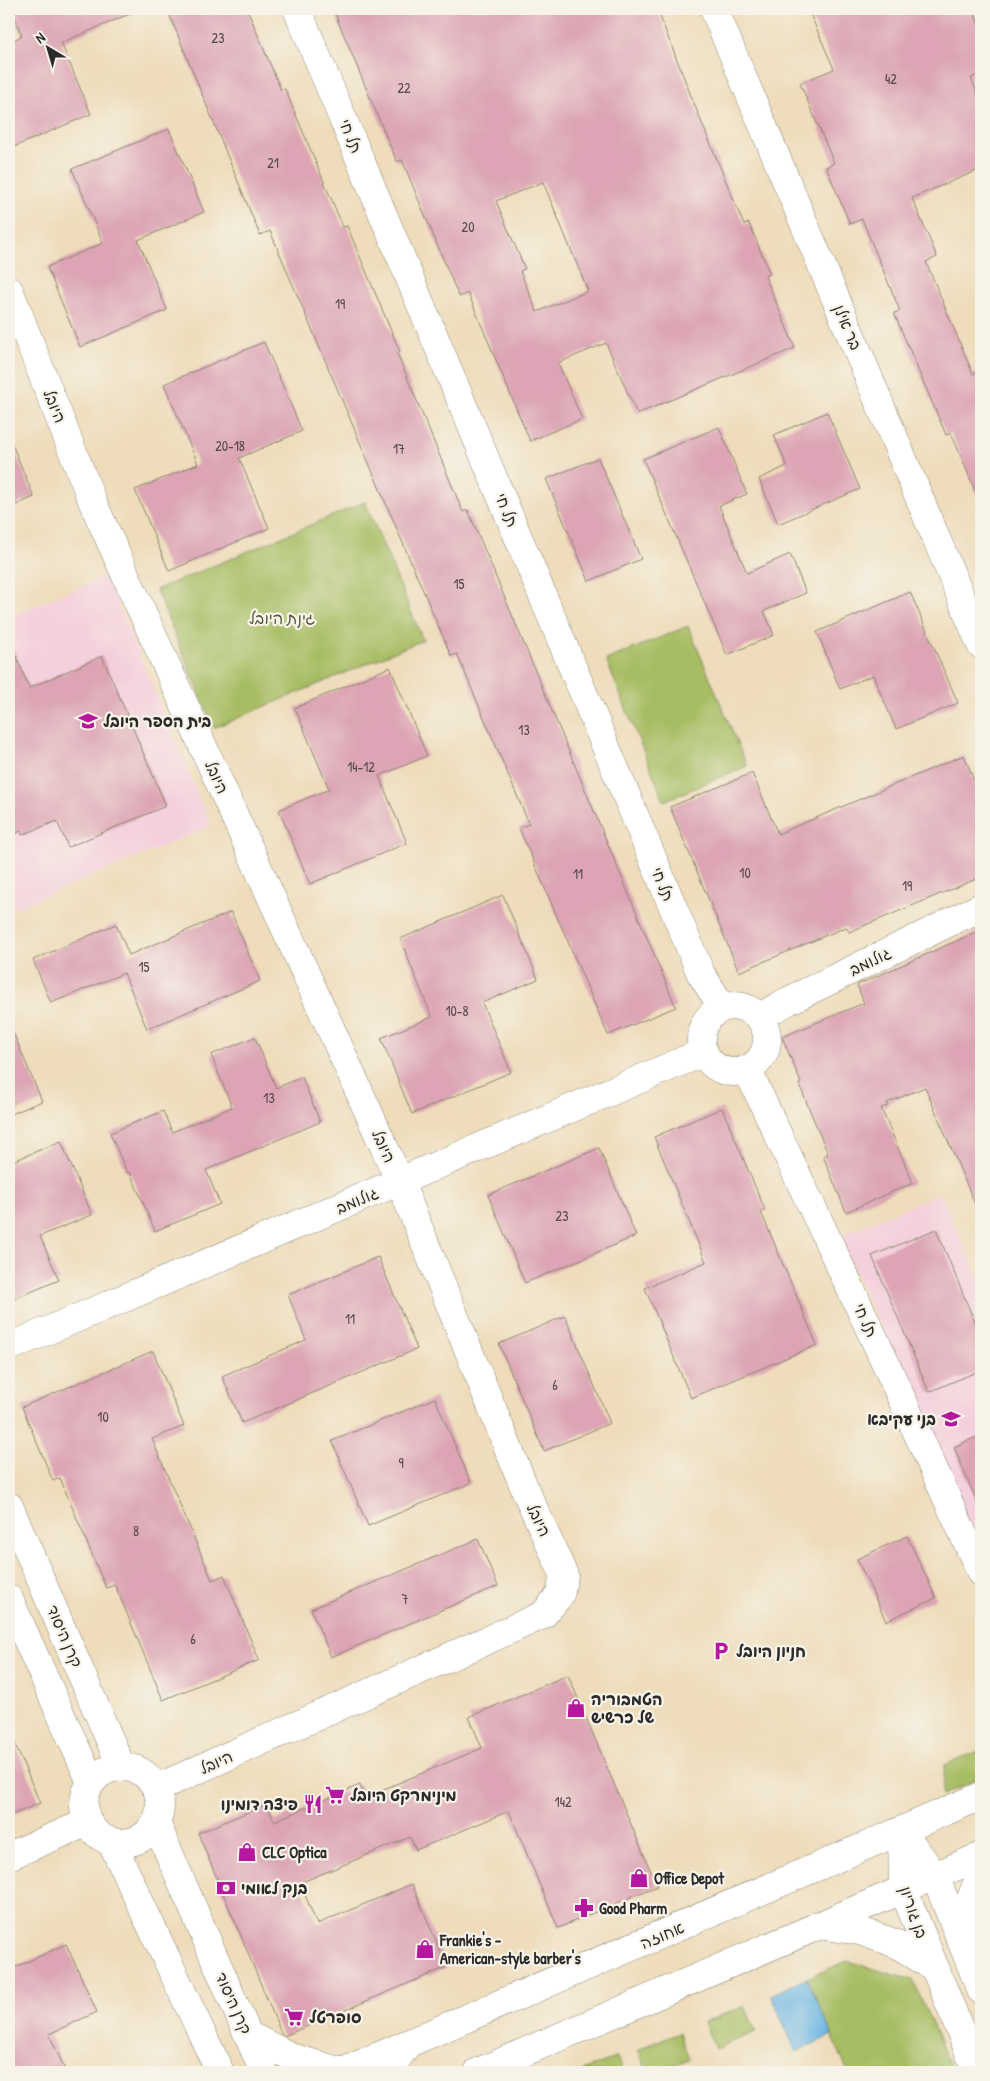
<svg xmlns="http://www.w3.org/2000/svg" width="990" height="2081" viewBox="0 0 990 2081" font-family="'Patrick Hand','Playpen Sans Hebrew',sans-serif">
<rect width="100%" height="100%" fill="#f7f3e8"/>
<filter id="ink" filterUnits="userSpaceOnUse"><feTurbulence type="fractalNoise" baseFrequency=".02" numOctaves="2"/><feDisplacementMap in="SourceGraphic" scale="10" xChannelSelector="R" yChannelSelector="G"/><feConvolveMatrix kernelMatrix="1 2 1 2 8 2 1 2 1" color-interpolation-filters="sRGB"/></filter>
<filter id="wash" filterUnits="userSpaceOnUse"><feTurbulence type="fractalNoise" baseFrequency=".0096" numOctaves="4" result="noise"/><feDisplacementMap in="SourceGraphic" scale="20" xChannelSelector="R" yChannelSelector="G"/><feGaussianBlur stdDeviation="1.12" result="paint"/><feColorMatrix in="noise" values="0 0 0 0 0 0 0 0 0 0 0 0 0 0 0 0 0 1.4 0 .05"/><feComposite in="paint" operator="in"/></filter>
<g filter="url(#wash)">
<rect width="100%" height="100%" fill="#eedcba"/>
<path fill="#f4cfdc" d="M106 576 211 826 9 911V617Z
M940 1193 981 1285V1552L839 1236Z"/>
<path fill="#a7bd63" stroke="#697447" d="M365 502 423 640 214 728 156 590Z
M688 626 747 766 664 801 606 660Z
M981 1750V1778L942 1795 945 1765Z
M847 1961 913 1980 953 2072H848L807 1978Z
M745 2006 756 2032 715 2049 704 2022Z
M679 2032 689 2059 657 2072H647L638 2049Z
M617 2057 623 2072H579Z"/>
<path fill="#6ab6e3" stroke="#4a7087" d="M807 1978 832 2035 796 2052 771 1995Z"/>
<g id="blocks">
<path fill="#dca4b4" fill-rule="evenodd" d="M11 9H141L61 43 91 114 9 149V42L22 36Z
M167 9H247L281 90 285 89 343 227 347 226 400 352 397 353 463 512 468 510 676 1007 608 1035 519 828 529 824 457 654 451 656 270 231 260 235Z
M333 9H657L699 116 744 225 749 223 770 274 765 276 795 348 637 414 606 343 558 363 582 419 530 441 468 293 459 297 402 160 397 162ZM543 182 588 291 537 312 520 271 525 269 496 201Z
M808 9H973L981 30V74L971 78 981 103V169L912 198 937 257 926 262 973 374 981 370V504L951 433 946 435 894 313 900 311 862 219 850 224 826 167 834 163 800 83 834 69Z
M169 129 204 212 138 240 167 310 80 347 47 267 103 243 72 169Z
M264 342 302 431 239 458 269 528 169 571 135 490 198 464 164 384Z
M827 412 860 489 778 524 759 479 787 466 774 435Z
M719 427 747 494 719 506 747 573 790 554 806 593 764 611 774 635 727 655 643 459Z
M9 437 34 497 9 508Z
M598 458 641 559 589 581 546 479Z
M910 592 958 703 896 729 873 675 840 689 817 632Z
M10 640 29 688 102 656 166 806 68 847 57 821 22 835 21 831 9 837Z
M390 667 427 756 379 776 407 843 310 884 279 810 329 789 295 708Z
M964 755 981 798V877L849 932 846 927 739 972 670 807 752 773 778 834Z
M503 895 538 979 482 1003 511 1072 412 1114 381 1038 432 1017 400 939Z
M231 912 260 981 147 1029 124 973 51 1003 33 960 116 924 129 955Z
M981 930V1218L925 1087 887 1103 888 1106 881 1108 913 1183 846 1212 823 1156 828 1154 799 1084 801 1083 782 1037 864 1003 857 985Z
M9 1023 42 1101 9 1115Z
M255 1037 276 1088 302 1077 320 1122 206 1170 220 1204 155 1231 130 1172 127 1173 110 1133 163 1111 172 1132 232 1107 211 1055Z
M722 1108 765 1210 761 1212 817 1345 691 1398 645 1288 706 1262 654 1137Z
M61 1141 92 1215 40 1236 59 1280 9 1301V1163Z
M599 1148 636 1236 525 1283 488 1195Z
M936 1229 981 1337V1370L929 1392 872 1256Z
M378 1257 417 1349 242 1423 222 1376 306 1340 288 1295Z
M565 1316 610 1423 544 1451 499 1344Z
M153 1351 184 1426 152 1439 212 1580 224 1575 259 1660 163 1700 115 1585 106 1588 60 1478 53 1481 22 1407Z
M435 1398 471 1483 368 1526 332 1441Z
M981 1435V1512L954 1447Z
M907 1536 936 1598 886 1621 857 1559Z
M478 1539 498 1586 331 1657 311 1609Z
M568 1675 657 1886 558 1928 509 1811 416 1850 410 1837 300 1883 317 1924 412 1884 447 1967 284 2036 282 2035 198 1833 267 1804 274 1821 360 1785 365 1797 482 1748 469 1717Z
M9 1730 40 1803 9 1816Z
M66 1944 97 2012 49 2034 66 2072H9V1970Z"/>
</g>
</g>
<g filter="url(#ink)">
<use href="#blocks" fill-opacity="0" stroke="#8c8472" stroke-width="1"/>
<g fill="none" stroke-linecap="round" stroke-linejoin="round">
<g stroke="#8c8472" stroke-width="29">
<path id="street" d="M297 9 701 974 723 1008
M714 9 981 645
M9 290 93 503 400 1182 527 1494 564 1575 560 1595 543 1615 157 1788
M701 1039a33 33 0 1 1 66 0a33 33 0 1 1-66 0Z
M760 1017 788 1001 981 907
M747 1069 880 1351 981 1573
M9 1347 704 1052
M9 1856 88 1822
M388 2072 406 2046"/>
</g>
<g stroke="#8c8472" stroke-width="29">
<path id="secondary" d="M9 1506 121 1766
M9 1599 91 1782
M84 1805a38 38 0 1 1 76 0a38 38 0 1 1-76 0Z
M156 1823 264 2072
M902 1831 903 1889 977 2072
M902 1831 935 1876 981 1990
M111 1841 220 2072
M818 1925 860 1931 897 1944 936 1969
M968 1942V1906L981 1873
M248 2035 294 2058 342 2072
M342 2072 981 1796
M478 2072 981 1856"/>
</g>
<use href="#street" stroke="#fff" stroke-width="28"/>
<use href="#secondary" stroke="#fff" stroke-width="28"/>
</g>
</g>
<defs>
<g id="school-bare" transform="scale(1.5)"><path d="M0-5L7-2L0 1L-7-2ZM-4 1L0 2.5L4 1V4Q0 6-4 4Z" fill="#b5179e" stroke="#f7f3e8" stroke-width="2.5" paint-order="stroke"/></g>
<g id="parking-bare" transform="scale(1.5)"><path d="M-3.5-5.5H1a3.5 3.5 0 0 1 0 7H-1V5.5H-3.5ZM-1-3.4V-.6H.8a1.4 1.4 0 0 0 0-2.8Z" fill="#b5179e" stroke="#f7f3e8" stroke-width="2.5" paint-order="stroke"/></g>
<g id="shop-bare" transform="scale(1.5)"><path d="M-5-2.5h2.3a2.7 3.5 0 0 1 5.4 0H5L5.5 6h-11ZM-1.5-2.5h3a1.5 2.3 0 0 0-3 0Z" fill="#b5179e" stroke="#f7f3e8" stroke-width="2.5" paint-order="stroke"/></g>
<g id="supermarket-bare" transform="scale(1.5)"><path d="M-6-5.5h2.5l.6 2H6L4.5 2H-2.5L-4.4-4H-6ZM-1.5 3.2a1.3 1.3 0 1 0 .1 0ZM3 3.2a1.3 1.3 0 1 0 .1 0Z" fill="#b5179e" stroke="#f7f3e8" stroke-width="2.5" paint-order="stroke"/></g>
<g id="restaurant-bare" transform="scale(1.5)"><path d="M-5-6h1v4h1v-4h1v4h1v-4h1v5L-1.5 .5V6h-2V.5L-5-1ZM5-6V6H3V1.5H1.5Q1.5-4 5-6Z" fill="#b5179e" stroke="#f7f3e8" stroke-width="2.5" paint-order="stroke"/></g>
<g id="bank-bare" transform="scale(1.5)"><path d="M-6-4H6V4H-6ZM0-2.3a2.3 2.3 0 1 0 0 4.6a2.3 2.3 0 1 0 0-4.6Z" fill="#b5179e" stroke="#f7f3e8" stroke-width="2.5" paint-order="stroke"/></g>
<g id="pharmacy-bare" transform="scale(1.5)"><path d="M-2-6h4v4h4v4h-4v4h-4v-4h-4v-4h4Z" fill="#b5179e" stroke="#f7f3e8" stroke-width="2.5" paint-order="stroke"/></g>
</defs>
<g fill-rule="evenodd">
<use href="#school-bare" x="88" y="721"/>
<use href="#school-bare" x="951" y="1419"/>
<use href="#parking-bare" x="721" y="1651"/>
<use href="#shop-bare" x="576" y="1708"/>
<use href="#supermarket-bare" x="335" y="1795"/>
<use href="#restaurant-bare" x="313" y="1804"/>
<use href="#shop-bare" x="247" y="1852"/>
<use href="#shop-bare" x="639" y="1878"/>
<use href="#bank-bare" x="226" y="1888"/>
<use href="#pharmacy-bare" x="584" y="1908"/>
<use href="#shop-bare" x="425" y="1949"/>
<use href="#supermarket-bare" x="294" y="2017"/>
</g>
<g text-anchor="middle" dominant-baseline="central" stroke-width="4.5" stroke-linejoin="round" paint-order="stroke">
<g font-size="14" fill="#57494d">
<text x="218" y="37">23</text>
<text x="891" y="78">42</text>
<text x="404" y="87">22</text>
<text x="273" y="162">21</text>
<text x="468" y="226">20</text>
<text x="340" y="303">19</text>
<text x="230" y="445">20-18</text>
<text x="399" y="448">17</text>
<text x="459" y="583">15</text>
<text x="524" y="729">13</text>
<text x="361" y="766">14-12</text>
<text x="745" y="872">10</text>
<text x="578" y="873">11</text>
<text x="907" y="885">19</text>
<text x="144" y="966">15</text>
<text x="457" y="1010">10-8</text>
<text x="269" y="1097">13</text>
<text x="562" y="1215">23</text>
<text x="350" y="1318">11</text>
<text x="555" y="1384">6</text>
<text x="103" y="1416">10</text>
<text x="401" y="1462">9</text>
<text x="136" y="1530">8</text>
<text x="405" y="1598">7</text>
<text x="193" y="1638">6</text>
<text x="563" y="1801">142</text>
</g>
<g font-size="16" fill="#2b2b2b" stroke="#f7f3e8">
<text transform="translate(351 136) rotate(67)">תל חי</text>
<text transform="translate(848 327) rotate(67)">בר אילן</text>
<text transform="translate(55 406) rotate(68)">היובל</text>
<text transform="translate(507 510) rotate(67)">תל חי</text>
<text transform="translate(217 777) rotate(66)">היובל</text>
<text transform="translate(663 884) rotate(67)">תל חי</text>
<text transform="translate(870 961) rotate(-26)">גולומב</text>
<text transform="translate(384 1146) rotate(66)">היובל</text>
<text transform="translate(357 1200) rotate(-23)">גולומב</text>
<text transform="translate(866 1320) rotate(65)">תל חי</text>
<text transform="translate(539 1520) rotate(65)">היובל</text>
<text transform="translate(65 1636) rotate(67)">קרן היסוד</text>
<text transform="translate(216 1762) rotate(-24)">היובל</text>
<text transform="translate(914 1912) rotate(71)">בן גוריון</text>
<text transform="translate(662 1935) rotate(-23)">אחוזה</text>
<text transform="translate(234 2003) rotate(66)">קרן היסוד</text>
</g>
<g font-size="16" fill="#50573c" stroke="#f7f3e8">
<text x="282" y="618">גינת היובל</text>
</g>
<g font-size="16" font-weight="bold" fill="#2b2b2b" stroke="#f7f3e8" text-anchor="start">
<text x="103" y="721">בית הספר היובל</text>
<text x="936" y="1419" text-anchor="end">בני עקיבא</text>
<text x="736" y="1651">חניון היובל</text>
<text x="591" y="1699">הטמבוריה<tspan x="591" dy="18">של כרשיש</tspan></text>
<text x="350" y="1795">מינימרקט היובל</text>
<text x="298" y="1804" text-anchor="end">פיצה דומינו</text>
<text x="262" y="1852">CLC Optica</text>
<text x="654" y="1878">Office Depot</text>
<text x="241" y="1888">בנק לאומי</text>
<text x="599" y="1908">Good Pharm</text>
<text x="440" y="1940">Frankie's -<tspan x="440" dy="18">American-style barber's</tspan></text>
<text x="309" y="2017">סופרטל</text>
</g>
</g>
<rect width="990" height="2081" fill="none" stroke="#f7f3e8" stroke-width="30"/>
<g transform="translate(48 48) rotate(322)" stroke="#f7f3e8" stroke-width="4" paint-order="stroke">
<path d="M0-4L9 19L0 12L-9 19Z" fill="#2b2b2b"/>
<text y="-8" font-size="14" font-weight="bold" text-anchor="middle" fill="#2b2b2b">N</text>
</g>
</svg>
